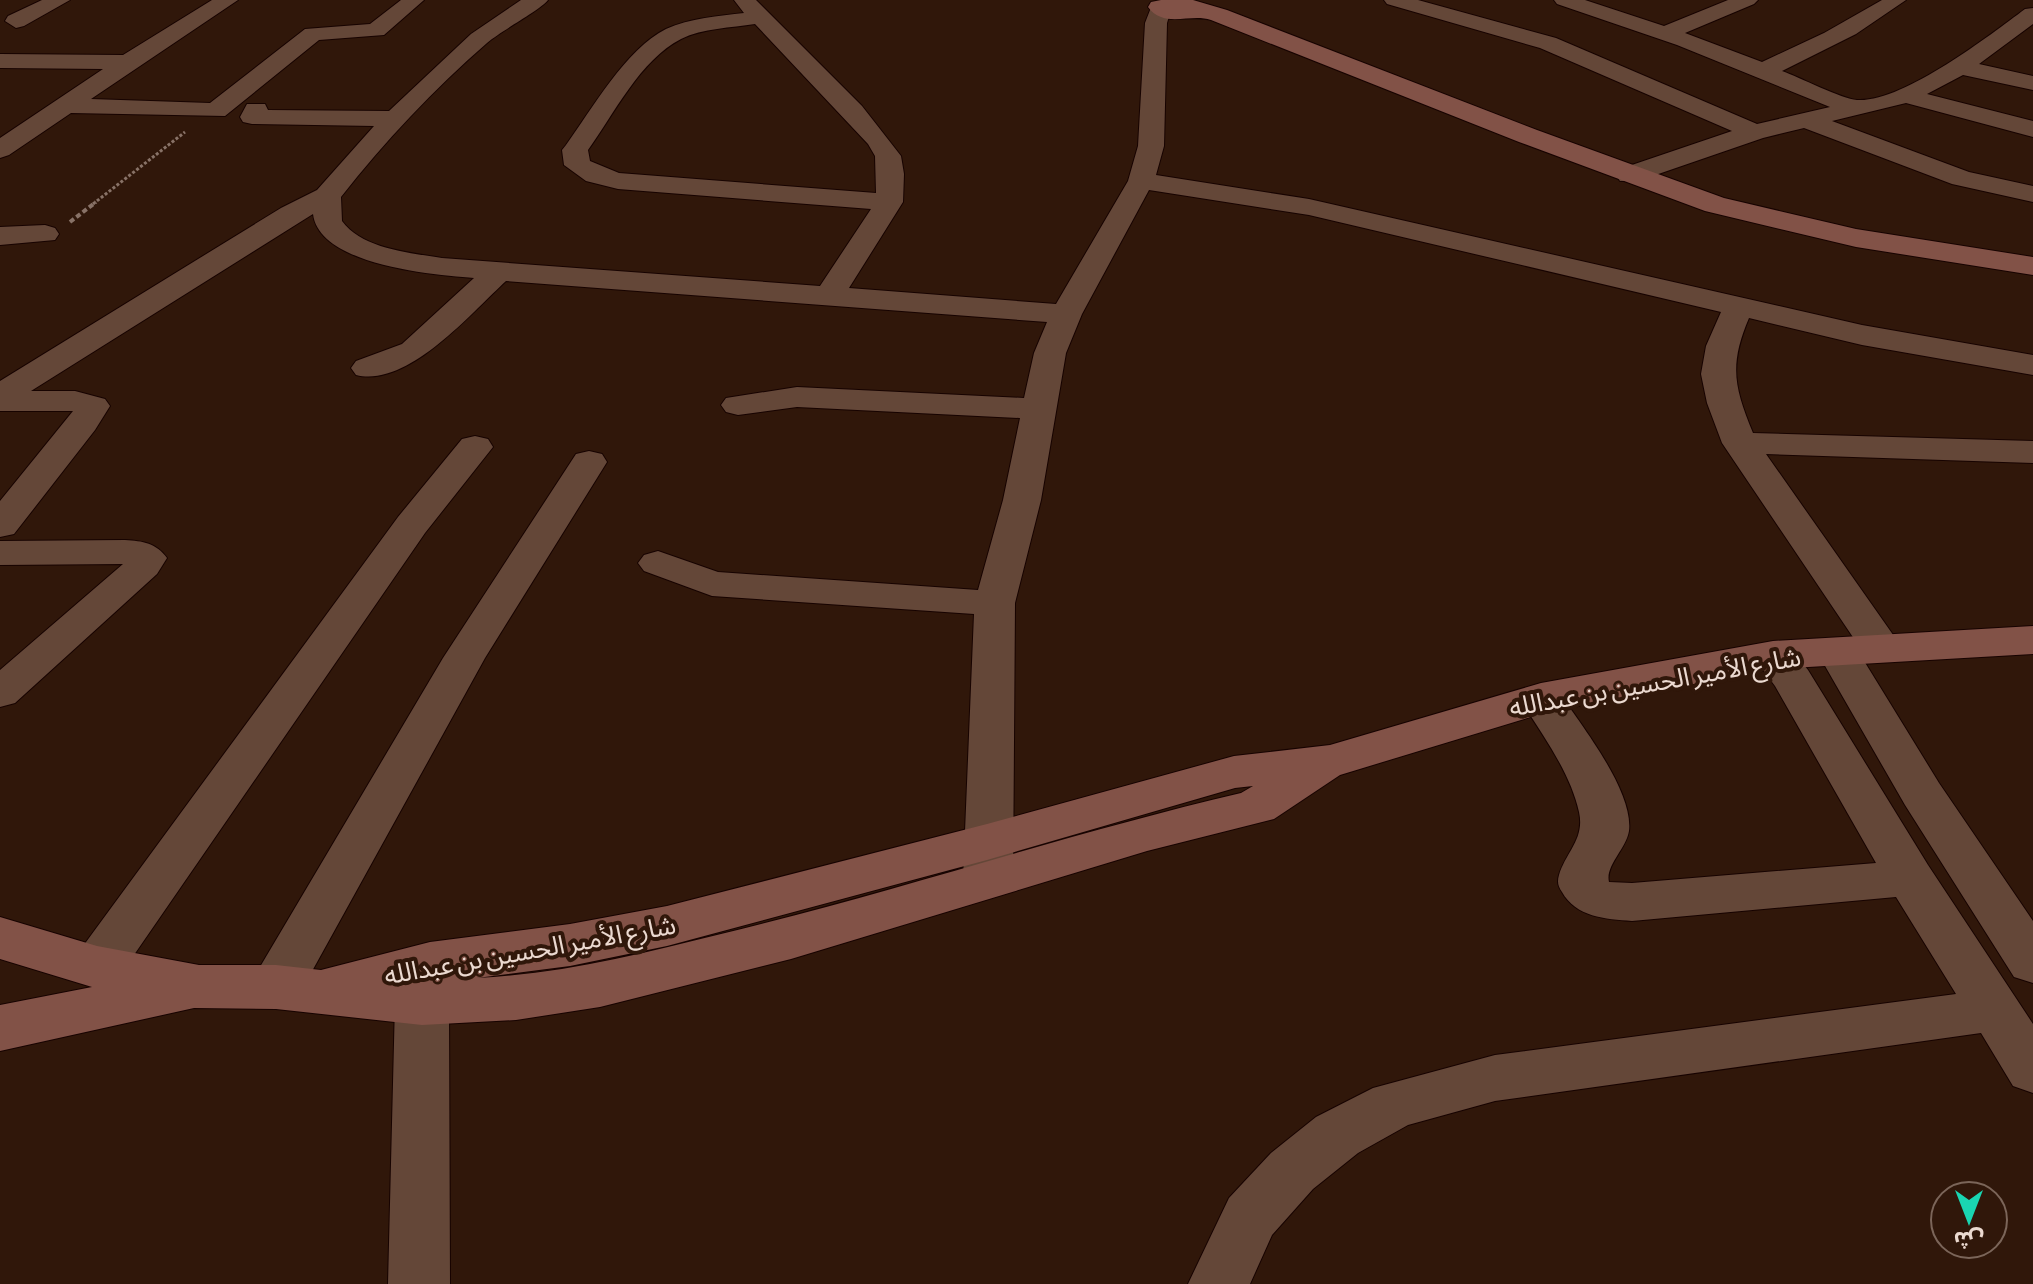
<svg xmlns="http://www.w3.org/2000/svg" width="2033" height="1284" viewBox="0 0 2033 1284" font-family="'Asap Condensed','Noto Sans Arabic',sans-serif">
<rect width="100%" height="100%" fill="#30170a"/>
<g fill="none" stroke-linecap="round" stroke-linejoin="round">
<g stroke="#170300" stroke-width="2">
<path id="street" d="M42 0H70L24 26 16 28 5 21 8 16Z
M212 0H238L91 99 210 103 305 29 370 24 401 0H424L384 35 319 40 225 116 71 113 9 155 0 158V138L103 69 0 68V54L123 55Z
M521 0H548C539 11 502 30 487 43 434 89 384 142 341 197L342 221C362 249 411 253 442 258L820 286 871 209 618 189 586 181 564 165 562 150 566 145C592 109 626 49 666 29 690 18 719 16 744 13L734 0H756L862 106 901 156 904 174 903 202 849 288 1056 304 1128 181 1138 146 1145 23 1152 5 1160 4 1171 10 1167 23 1164 146 1156 175 1309 199 1862 325 2033 355V375L1862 345 1749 318C1729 365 1734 387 1753 433L2033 441V463L1766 454 1903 649 1897 658 1882 662 1867 658 1722 443 1707 403 1701 374 1706 346 1721 312 1309 215 1149 190 1082 314 1066 353 1041 500 1015 603 1013 880 1006 893 988 898 970 893 963 880 974 614 712 596 644 571 638 563 644 555 658 551 718 572 978 590 1003 500 1020 418 797 407 738 415 726 412 721 405 726 398 797 387 1024 398 1034 353 1047 322 506 281C471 313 408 388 356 375L351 368 356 361 402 344 474 278C433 275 319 265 313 214L31 391H75L105 399 110 406 95 430 14 534 0 537V501L73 411H0V381L281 208 317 190 374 126 252 124 243 122 240 117 247 104H265L268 110 389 111 471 34ZM755 24 868 144 875 156 876 193 619 173 590 161 588 150C614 114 640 60 681 39 703 28 731 28 755 24Z
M1384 0H1418L1556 38 1757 124 1830 107 1677 45 1557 4 1554 0H1585L1664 26 1728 0H1758L1754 4 1685 33 1762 62 1824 33 1882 0H1906L1856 34 1782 71C1799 77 1842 99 1857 100 1902 103 1989 36 2025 9L2033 8V24L1979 64 2033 76V90L1963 75 1927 94 2033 121V137L1906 103 1832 121 1969 172 2033 186V202L1952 184 1804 128 1763 138 1638 181H1620L1616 175 1620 169 1732 131 1540 48 1387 4Z
M45 225 55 228 59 234 55 240 0 245V227Z
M475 436 488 439 493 447 425 533 116 981 97 987 78 981 71 967 78 953 398 517 462 439Z
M589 451 602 454 607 462 485 658 295 1002 276 1008 257 1002 249 987 257 972 443 658 576 454Z
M125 540C143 541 156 543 167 558L157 574 15 703 0 707V670L123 564 0 565V541Z
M1838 639 1853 643 1939 783 2033 921V983L2014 977 1905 805 1817 652 1823 643Z
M1773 642 1788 646 1808 670 1928 865 2033 1024V1093L2013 1086 1981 1033 1495 1101 1408 1125 1358 1153 1313 1189 1272 1235 1250 1284H1188L1229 1198 1271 1153 1316 1117 1373 1088 1495 1055 1956 994 1896 897 1632 921C1605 919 1576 917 1562 892 1558 886 1557 882 1559 875 1566 852 1585 839 1579 812 1570 771 1541 733 1519 698L1526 688 1541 684 1556 688C1578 721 1634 790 1629 831 1626 849 1605 866 1609 882L1632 883 1876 863 1775 686 1752 655 1758 646Z
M428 950 447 956 454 970 449 1003 450 1284H388L395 1003 402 970 409 956Z"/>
</g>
<g stroke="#170300" stroke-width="2">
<path id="secondary" d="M1161 0H1193L1227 10 1537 130 1724 198 1856 229 2033 257V275L1856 247 1705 211 1519 142 1211 20C1190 13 1164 29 1148 7L1151 2Z
M2033 626V654L1773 669 1547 712 1340 775 1274 819 1147 851 791 959 600 1007 516 1020 422 1025 276 1009 194 1008 0 1051V1005L92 987 0 959V917L97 946 199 965H276L321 970 430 942 570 924 667 906 987 824 1234 756 1330 745 1541 683 1773 641ZM1253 786 1241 793C1066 834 896 892 721 934 640 954 561 974 477 978L570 966 667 946 987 860 1235 788Z"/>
</g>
<path stroke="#887267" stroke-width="3" stroke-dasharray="3 2" stroke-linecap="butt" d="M93 204 185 132"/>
<path stroke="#887267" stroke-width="4" stroke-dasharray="5 3" stroke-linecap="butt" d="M70 222 96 202"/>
<use href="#street" fill="#644738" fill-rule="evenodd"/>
<use href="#secondary" fill="#825247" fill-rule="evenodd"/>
</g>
<g text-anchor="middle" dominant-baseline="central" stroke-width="8" stroke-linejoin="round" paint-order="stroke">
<g font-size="26" fill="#ebd9d0" stroke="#30170a">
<text transform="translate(1655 682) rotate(-10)">شارع الأمير الحسين بن عبدالله</text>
<text transform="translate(530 950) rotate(-10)">شارع الأمير الحسين بن عبدالله</text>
</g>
</g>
<g transform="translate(1969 1220) rotate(180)"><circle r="38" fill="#30170a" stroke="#7b6559" stroke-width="2"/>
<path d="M0-6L14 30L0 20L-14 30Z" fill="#1ad5b2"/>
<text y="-12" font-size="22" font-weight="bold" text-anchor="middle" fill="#ebd9d0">ش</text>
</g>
</svg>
